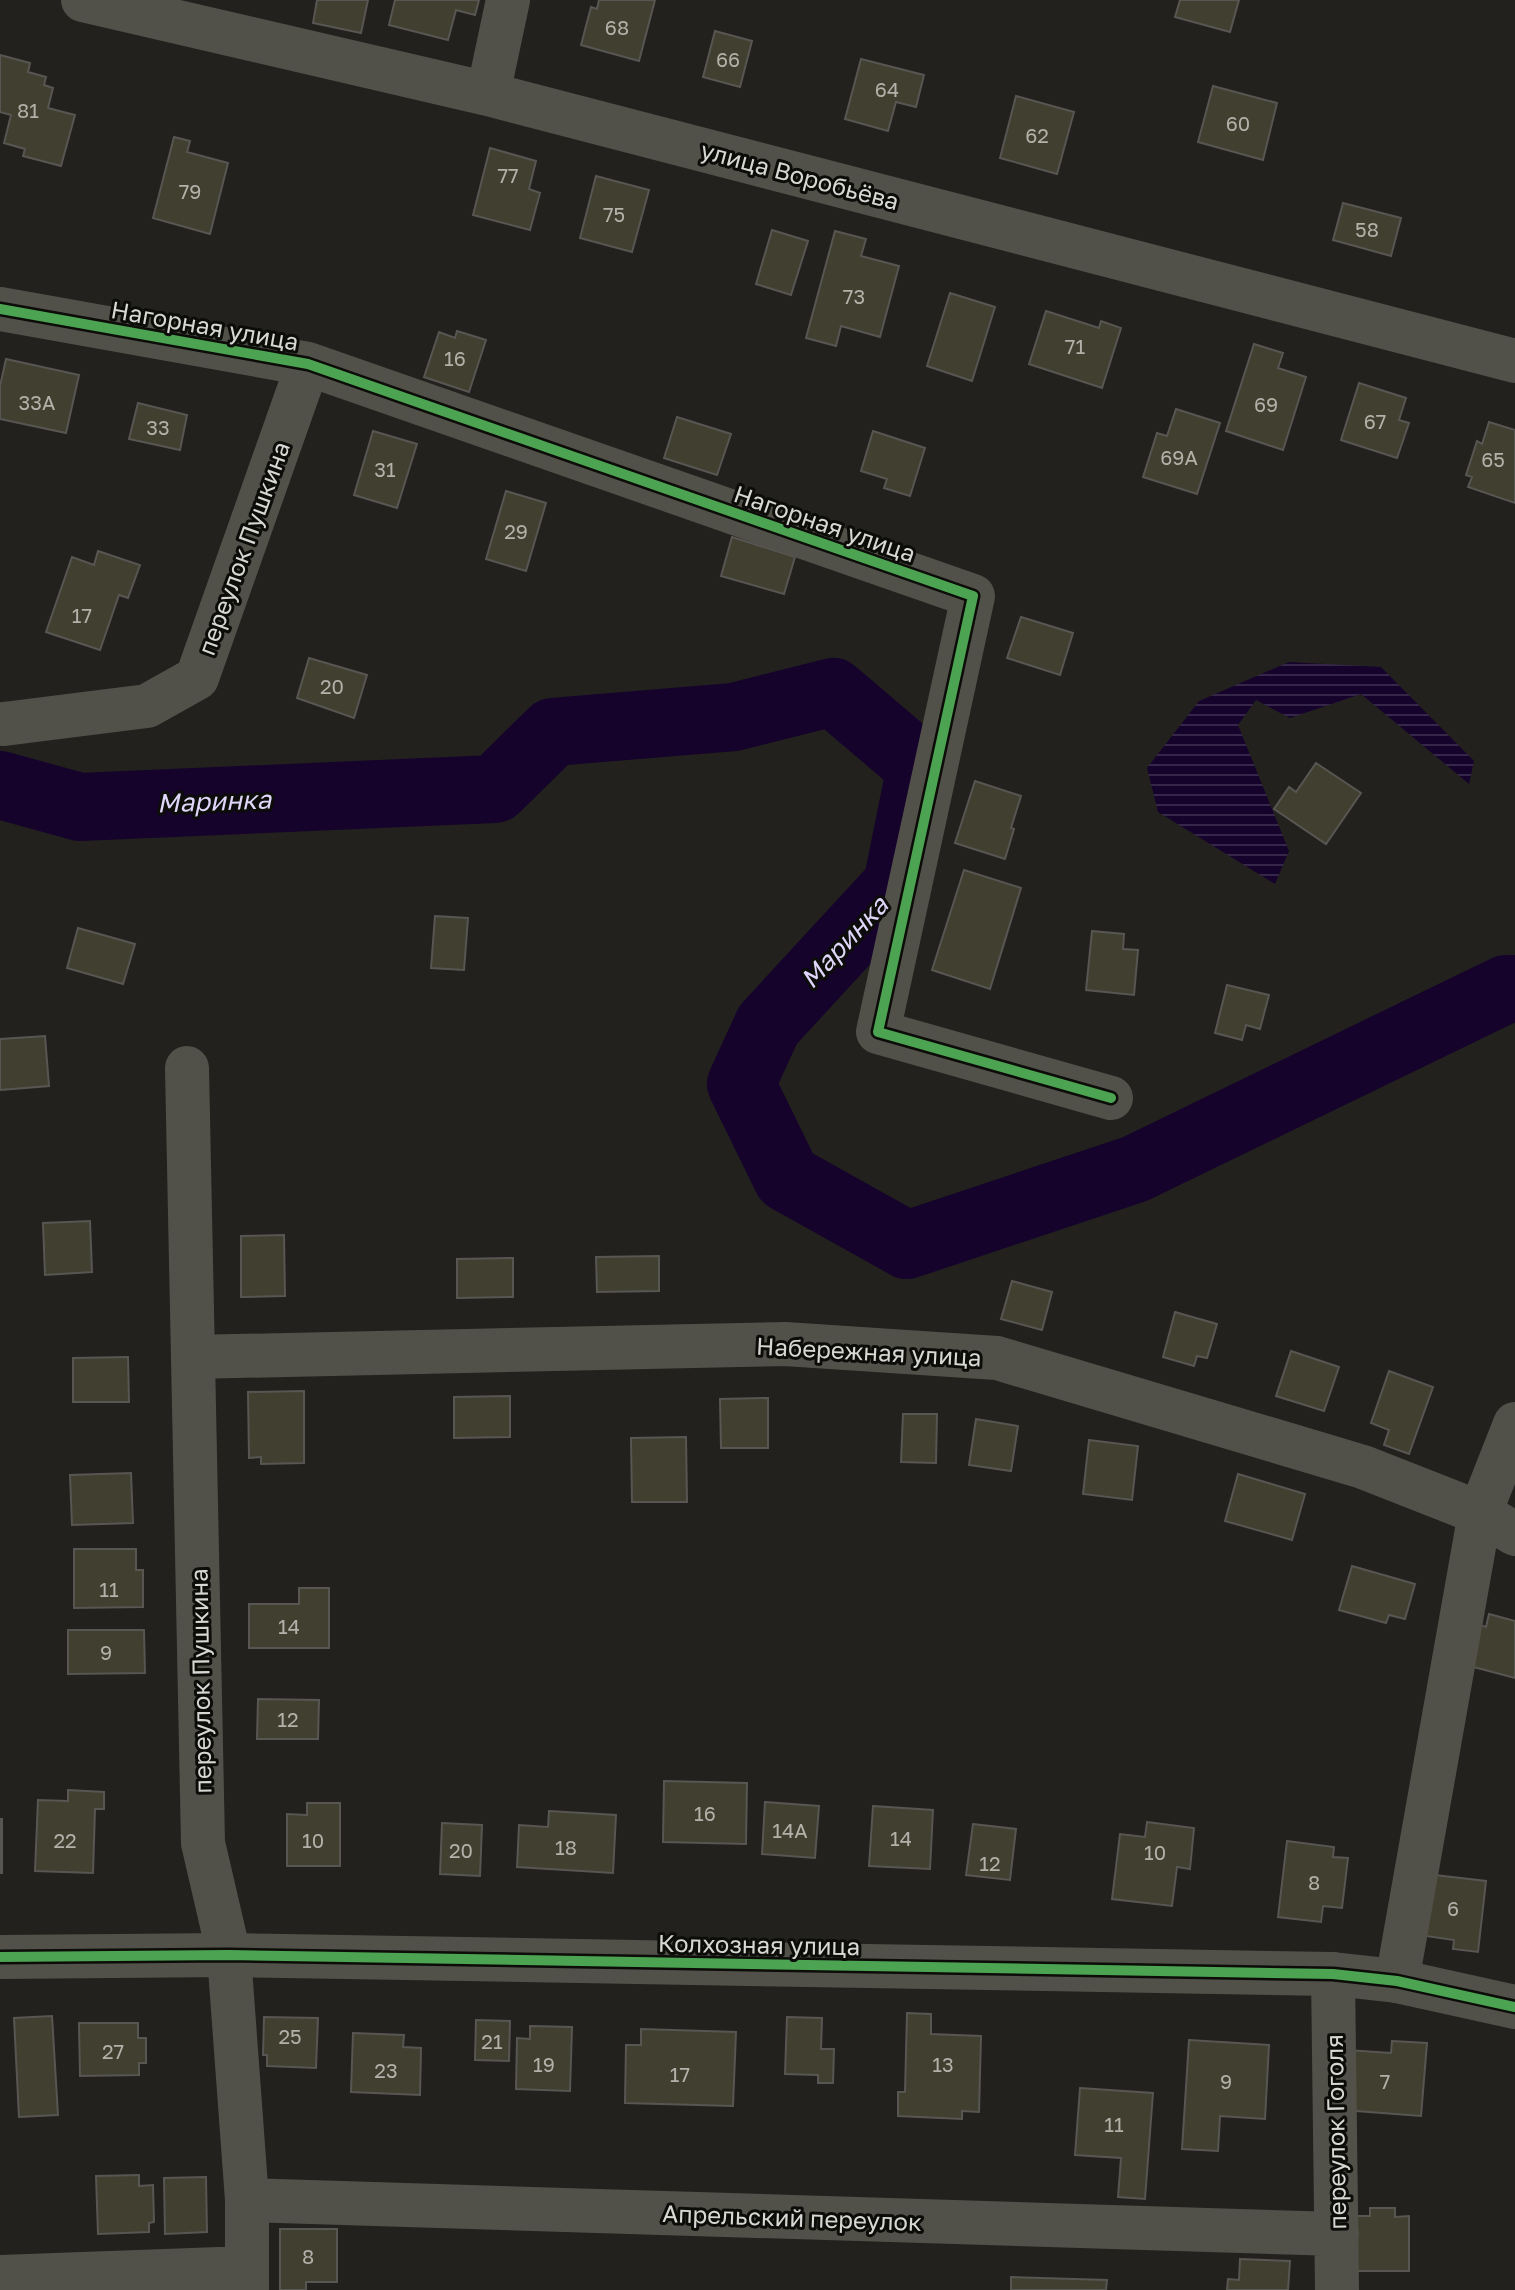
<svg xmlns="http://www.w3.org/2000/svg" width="1515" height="2290" viewBox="0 0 1515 2290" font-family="'Golos Text',sans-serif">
<defs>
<pattern id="water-rules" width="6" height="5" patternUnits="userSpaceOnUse" patternTransform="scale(2)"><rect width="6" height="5" fill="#15032c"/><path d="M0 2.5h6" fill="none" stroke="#36274a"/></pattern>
</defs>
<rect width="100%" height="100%" fill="#22211d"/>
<path fill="url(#water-rules)" d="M1289 662 1381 667 1474 761 1469 784 1361 694 1290 718 1256 700 1238 725 1289 851 1275 884 1158 812 1147 768 1199 701Z"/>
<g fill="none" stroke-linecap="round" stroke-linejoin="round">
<path stroke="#15032c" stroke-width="68" d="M0 785 80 807 495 789 553 732 734 717 833 692 921 767 897 885 768 1025 741 1084 787 1178 907 1245 1135 1169 1506 989H1515"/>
</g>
<path fill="#413f2f" stroke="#575653" stroke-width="2" d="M317 0H368L361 33 313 23Z
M395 0H479L475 15 456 10 448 40 389 25Z
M599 0H655L639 61 581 45 591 7 597 9Z
M1180 0H1239L1230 32 1175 17Z
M715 31 752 41 740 87 703 77Z
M0 55 30 63 28 72 46 77 44 85 53 88 48 108 75 115 61 166 23 156 25 149 4 143 11 115 0 112Z
M861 59 924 75 916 107 896 102 888 131 845 119Z
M1213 86 1277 103 1263 160 1198 142Z
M1016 96 1074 112 1057 174 1000 158Z
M174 137 190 141 187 152 228 163 210 234 153 218Z
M490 148 536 161 529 189 540 193 530 230 473 215Z
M596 176 649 190 632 252 580 238Z
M1343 203 1401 218 1391 256 1333 240Z
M772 230 808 241 791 295 756 284Z
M835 231 866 239 861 256 899 266 880 337 841 326 836 346 806 338Z
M950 293 995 307 972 381 927 366Z
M1046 311 1099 328 1101 321 1121 328 1102 388 1029 364Z
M457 331 486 340 469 392 424 377 439 332 455 338Z
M1254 344 1283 353 1278 368 1306 377 1283 450 1226 431Z
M6 359 79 375 66 433 0 419V386Z
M1359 383 1406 398 1399 420 1409 423 1397 458 1341 440Z
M138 403 187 415 180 450 129 439Z
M1176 409 1220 423 1197 494 1143 477 1157 433 1167 436Z
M677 417 731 434 717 475 664 458Z
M1489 422 1515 430V503L1468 487 1472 477 1466 475 1477 441 1482 444Z
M373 431 417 444 397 508 354 495Z
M873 431 925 448 910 496 884 488 887 479 861 471Z
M506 491 546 503 526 571 486 559Z
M732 537 795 557 784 594 721 576Z
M98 551 140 565 128 598 119 595 100 650 46 632 72 557 94 565Z
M1021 617 1073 633 1060 675 1007 658Z
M309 658 367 675 354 718 297 698Z
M1316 763 1361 793 1326 844 1274 809 1289 787 1296 792Z
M975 781 1021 796 1011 828 1014 829 1005 859 955 843Z
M964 870 1021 888 990 989 932 970Z
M435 916 468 918 464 970 431 968Z
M78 928 135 944 123 984 67 968Z
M1092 931 1124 934 1123 949 1138 950 1134 995 1086 990Z
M1227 985 1269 995 1260 1029 1246 1025 1242 1040 1215 1033Z
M45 1036 49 1086 0 1090V1039Z
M90 1221 92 1272 45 1275 43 1223Z
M284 1235 285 1296 241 1297V1236Z
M659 1256V1291L597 1292 596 1257Z
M513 1258V1297L457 1298V1259Z
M1012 1281 1052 1292 1042 1330 1001 1319Z
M1175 1312 1217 1324 1207 1358 1197 1356 1194 1366 1163 1357Z
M1291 1351 1339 1367 1324 1411 1276 1396Z
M128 1357 129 1402H73V1358Z
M1389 1371 1433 1387 1409 1454 1384 1445 1389 1430 1371 1423Z
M304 1391V1463L261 1464V1457L249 1458 248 1392Z
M510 1396V1437L454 1438V1397Z
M768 1398V1448H721L720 1399Z
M903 1414H937L936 1463 901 1462Z
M976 1419 1018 1426 1011 1471 969 1465Z
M686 1437 687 1502H632L631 1438Z
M1089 1440 1138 1446 1132 1500 1083 1494Z
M131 1473 133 1523 72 1525 70 1475Z
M1238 1474 1305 1494 1292 1540 1225 1521Z
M74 1549H136V1570H143V1607L74 1608Z
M1352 1566 1415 1584 1405 1619 1389 1615 1386 1623 1339 1610Z
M299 1588H329V1648H249V1604H299Z
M1489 1614 1515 1621V1678L1466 1665 1477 1624 1486 1627Z
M68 1630H144L145 1673 68 1674Z
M258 1699 319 1700 318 1739H257Z
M664 1781 747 1783 746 1844 663 1842Z
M68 1790 104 1792V1809H95L93 1873 35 1871 38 1800 68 1801Z
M765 1802 819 1806 815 1858 762 1854Z
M307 1803H340V1866H287V1814L307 1815Z
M873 1806 933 1810 930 1869 869 1866Z
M549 1811 616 1815 613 1873 517 1867 519 1825 548 1827Z
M0 1819H2V1873H0Z
M1147 1822 1194 1828 1190 1869 1177 1867 1172 1906 1112 1899 1120 1834 1145 1837Z
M442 1823 482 1825 480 1876 440 1874Z
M973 1824 1016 1829 1010 1880 966 1875Z
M1287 1841 1334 1847 1333 1857 1348 1858 1342 1908 1323 1906 1321 1922 1278 1917Z
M1426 1874 1486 1881 1478 1952 1453 1949 1454 1940 1419 1935Z
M907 2013 931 2014V2034L981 2036 979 2112 962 2111V2119L898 2116V2092H905Z
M52 2016 58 2115 19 2117 14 2018Z
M264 2017 318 2018 316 2068 267 2066V2055H263Z
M787 2017 822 2018 821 2049H834L833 2083H818V2075L785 2074Z
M476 2020 510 2021 509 2061 475 2060Z
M79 2023H138V2038H146V2063H139V2075L80 2076Z
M530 2026 572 2027 570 2091 516 2089 517 2038 530 2039Z
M641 2029 736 2032 733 2106 625 2103 626 2045H641Z
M353 2033 404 2035 403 2047 421 2048 420 2095 351 2092Z
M1189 2040 1269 2045 1265 2119 1220 2116 1218 2151 1182 2149Z
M1392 2041 1427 2043 1421 2116 1343 2110 1348 2050 1391 2053Z
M1080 2088 1153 2093 1145 2199 1118 2197 1121 2158 1075 2155Z
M139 2175V2186L153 2185 154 2222 149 2223V2232L98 2234 96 2176Z
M206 2177 207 2232 165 2234 164 2178Z
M1370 2208H1395V2217L1409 2216V2271H1352V2216H1370Z
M280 2229H337V2282H306V2290H280Z
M1240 2259 1290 2261 1288 2290H1227L1228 2279 1239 2280Z
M1011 2277 1107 2280 1106 2290H1011Z"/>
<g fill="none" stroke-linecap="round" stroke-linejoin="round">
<path stroke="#525149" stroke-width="44" d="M83 0 488 94 1515 361
M488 94 508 0
M0 309 308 364 973 596 878 1032 1111 1098
M4 724 147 706 197 678 308 364
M187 1068 203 1843 229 1955 247 2200V2290
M193 1357 785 1344 997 1358 1363 1467 1480 1513 1515 1534
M1333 1974 1337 2290
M1397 1981 1480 1513 1515 1424
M247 2200 1337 2234
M0 2277 247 2268"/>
<path stroke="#525149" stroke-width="44" d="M0 1957 229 1955 1333 1974 1397 1981 1515 2007"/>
<g stroke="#0c0c09" stroke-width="15">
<path id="cycleway" d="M0 309 308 364 973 596 878 1032 1111 1098
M0 1957 229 1955 1333 1974 1397 1981 1515 2007"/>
</g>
<use href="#cycleway" stroke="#4ca352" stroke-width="10"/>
</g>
<g text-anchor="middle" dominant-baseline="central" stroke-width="6" stroke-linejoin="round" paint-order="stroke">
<g font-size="20" fill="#b2b1aa">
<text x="617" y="27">68</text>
<text x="728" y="59">66</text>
<text x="887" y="89">64</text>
<text x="28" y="110">81</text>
<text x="1238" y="123">60</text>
<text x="1037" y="135">62</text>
<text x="508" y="175">77</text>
<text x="190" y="191">79</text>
<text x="614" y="214">75</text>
<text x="1367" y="229">58</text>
<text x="854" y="296">73</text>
<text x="1075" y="346">71</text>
<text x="455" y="358">16</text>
<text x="37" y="402">33А</text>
<text x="1266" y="404">69</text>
<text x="1375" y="421">67</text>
<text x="158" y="427">33</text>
<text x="1179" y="457">69А</text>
<text x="1493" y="459">65</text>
<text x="385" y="469">31</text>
<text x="516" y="531">29</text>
<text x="82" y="615">17</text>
<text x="332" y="686">20</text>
<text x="109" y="1589">11</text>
<text x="289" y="1626">14</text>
<text x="106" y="1652">9</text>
<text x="288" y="1719">12</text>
<text x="705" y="1813">16</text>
<text x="790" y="1830">14А</text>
<text x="901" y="1838">14</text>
<text x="65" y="1840">22</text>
<text x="313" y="1840">10</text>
<text x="566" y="1847">18</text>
<text x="461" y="1850">20</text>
<text x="1155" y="1852">10</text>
<text x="990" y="1863">12</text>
<text x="1314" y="1882">8</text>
<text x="1453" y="1908">6</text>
<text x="290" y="2036">25</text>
<text x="492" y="2041">21</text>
<text x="113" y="2051">27</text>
<text x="544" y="2064">19</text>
<text x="943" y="2064">13</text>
<text x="386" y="2070">23</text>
<text x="680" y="2074">17</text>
<text x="1226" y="2081">9</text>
<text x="1385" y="2081">7</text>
<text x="1114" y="2124">11</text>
<text x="308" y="2256">8</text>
</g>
<g font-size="24" fill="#d7d7d3" stroke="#0c0c09">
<text transform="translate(800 175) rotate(15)">улица Воробьёва</text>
<text transform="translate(205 325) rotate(10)">Нагорная улица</text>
<text transform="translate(825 523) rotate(19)">Нагорная улица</text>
<text transform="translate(243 548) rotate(-70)">переулок Пушкина</text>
<text transform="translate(869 1351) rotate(3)">Набережная улица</text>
<text transform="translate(200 1681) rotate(-91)">переулок Пушкина</text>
<text transform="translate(759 1944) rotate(1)">Колхозная улица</text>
<text transform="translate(1335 2132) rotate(-91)">переулок Гоголя</text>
<text transform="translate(792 2217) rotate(2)">Апрельский переулок</text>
</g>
<g font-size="26" font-style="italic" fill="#ded5f8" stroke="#0c0c09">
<text transform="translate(214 801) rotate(-2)">Маринка</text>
<text transform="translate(844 942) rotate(-47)">Маринка</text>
</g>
</g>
</svg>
